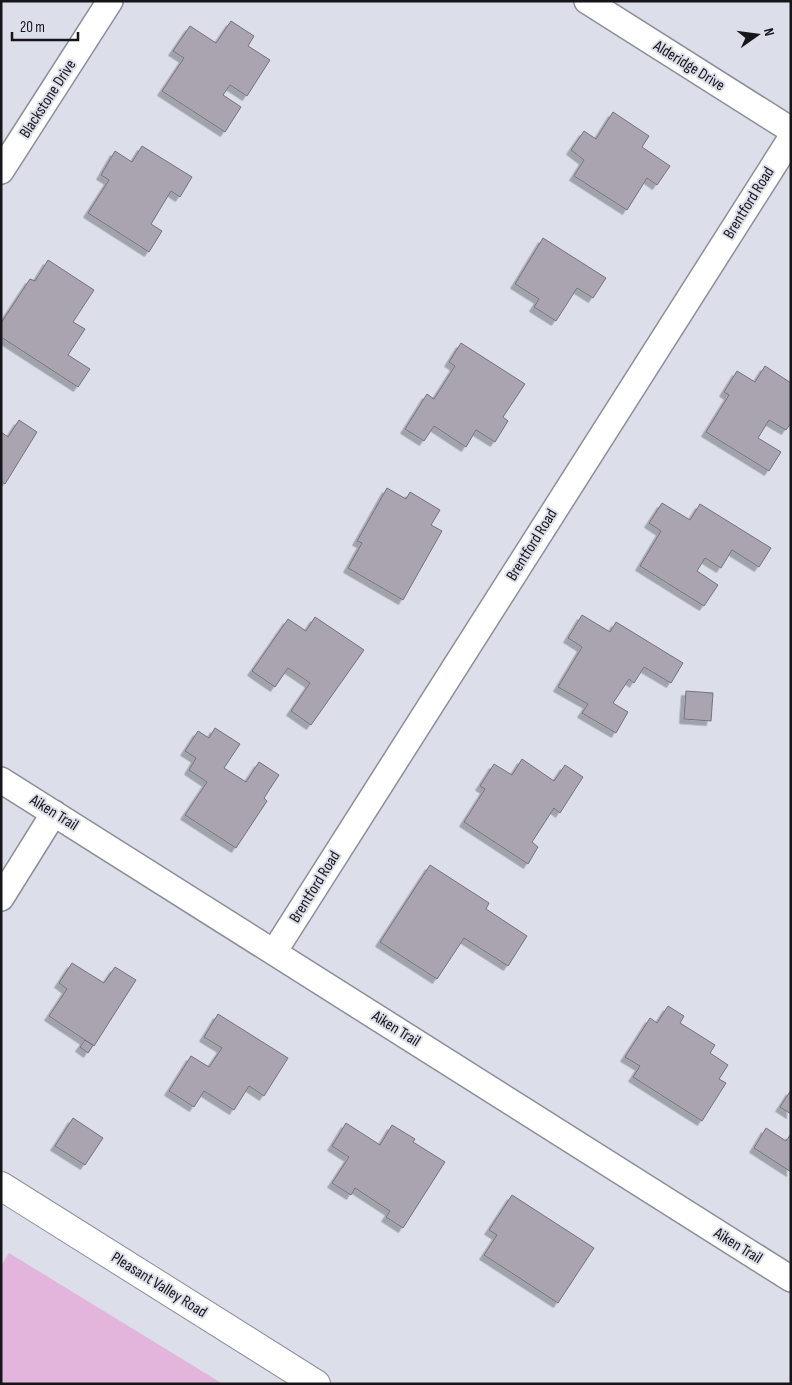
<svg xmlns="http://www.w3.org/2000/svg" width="792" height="1385" viewBox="0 0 792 1385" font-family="'Sofia Sans Condensed',sans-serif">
<defs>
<filter id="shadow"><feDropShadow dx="-4.5" dy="4.5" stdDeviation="0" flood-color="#0004"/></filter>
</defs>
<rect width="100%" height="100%" fill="#dcdee9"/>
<path fill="#e3b5dd" d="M9 1253 223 1384H1V1266Z"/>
<path fill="#a9a4af" stroke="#76727c" filter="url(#shadow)" d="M231 21 254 36 248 46 270 60 247 96 230 85 223 95 241 107 225 132 162 91 184 58 173 51 190 26 216 43Z
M613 112 649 136 642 147 670 166 657 185 647 178 627 210 574 176 584 160 571 150 584 131 596 139Z
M142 146 192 177 180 197 171 191 151 224 162 231 149 252 88 213 109 180 101 175 115 151 132 162Z
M543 238 606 278 593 298 577 288 556 321 534 307 539 299 515 284Z
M48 260 94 290 73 322 85 329 68 355 90 369 78 387 1 337V323L30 279 35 281Z
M461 343 525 384 503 417 508 421 495 442 476 430 466 447 434 426 424 441 405 429 427 394 434 399 455 366 449 362Z
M765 366 791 383V423L786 430 769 420 758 438 781 452 769 471 706 432 729 395 724 392 737 371 755 382Z
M19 420 37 432 5 484 1 481V432L8 437Z
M387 488 406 499 410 492 440 510 431 525 442 531 403 600 348 568 362 543 357 541Z
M662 503 690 520 700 504 771 548 759 567 732 550 721 568 705 558 697 571 718 585 704 606 640 566 661 531 649 523Z
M582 615 610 632 616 622 683 663 671 683 644 667 634 683 629 679 613 703 628 712 616 733 582 713 588 704 558 687 582 647 568 638Z
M315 617 364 650 311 725 291 711 310 683 288 668 275 687 252 671 288 619 306 631Z
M686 691 713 693 711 721 684 719Z
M215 728 240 744 224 768 246 782 259 762 279 775 264 798 267 801 236 848 185 815 207 782 189 770 196 758 185 751 198 731 209 738Z
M522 759 554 781 565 765 583 777 560 813 554 808 532 842 538 847 528 864 464 822 485 789 480 786 494 764 512 775Z
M430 865 489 903 486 909 527 936 508 966 464 938 437 979 380 942Z
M72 963 104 983 115 967 136 980 94 1046 49 1016 67 989 59 983Z
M668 1006 684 1016 680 1023 715 1045 710 1053 728 1065 719 1079 726 1083 702 1121 633 1077 640 1066 625 1057 650 1018 657 1023Z
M218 1014 288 1058 264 1096 249 1086 234 1110 204 1091 194 1107 169 1091 191 1056 209 1067 222 1048 204 1037Z
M85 1040 93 1045 88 1053 80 1047Z
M791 1090V1114L780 1107Z
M73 1118 103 1138 85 1165 55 1146Z
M346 1123 380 1145 392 1125 415 1139 413 1142 445 1162 403 1228 386 1217 390 1211 355 1188 351 1195 332 1183 349 1157 332 1146Z
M766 1128 786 1141 791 1134V1172L754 1148Z
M512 1195 594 1248 558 1303 484 1255 497 1235 489 1230Z"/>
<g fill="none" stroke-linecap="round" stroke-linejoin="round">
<g stroke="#8c8e98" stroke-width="28">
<path id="minor" d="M587 1 791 130
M1 171 110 1
M1 780 791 1279
M1 898 54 813
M274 952 791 138"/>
</g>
<g stroke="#8c8e98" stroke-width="30">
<path id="tertiary" d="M1 1186 316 1384"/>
</g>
<use href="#minor" stroke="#fff" stroke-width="25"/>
<use href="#tertiary" stroke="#fff" stroke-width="28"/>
</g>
<g text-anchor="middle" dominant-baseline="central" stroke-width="4" stroke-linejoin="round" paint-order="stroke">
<g font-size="16" fill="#16161a" stroke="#dcdee9">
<text transform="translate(689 66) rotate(32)">Alderidge Drive</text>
<text transform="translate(48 99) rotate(-57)">Blackstone Drive</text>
<text transform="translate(749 203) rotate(-58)">Brentford Road</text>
<text transform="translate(532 545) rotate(-58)">Brentford Road</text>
<text transform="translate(54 813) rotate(32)">Aiken Trail</text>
<text transform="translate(315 887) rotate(-58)">Brentford Road</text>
<text transform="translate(396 1029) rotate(32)">Aiken Trail</text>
<text transform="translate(738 1246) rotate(32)">Aiken Trail</text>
<text transform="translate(159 1285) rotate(32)">Pleasant Valley Road</text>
</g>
</g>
<rect width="792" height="1385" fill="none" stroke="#16161a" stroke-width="5"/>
<g transform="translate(757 35) rotate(76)" stroke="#dcdee9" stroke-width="4" paint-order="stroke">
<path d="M0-4L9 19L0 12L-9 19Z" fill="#16161a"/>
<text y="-8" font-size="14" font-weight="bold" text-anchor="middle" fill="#16161a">N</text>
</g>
<path d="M12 32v8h66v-8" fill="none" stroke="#16161a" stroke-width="2.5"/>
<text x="20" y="32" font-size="15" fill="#16161a" stroke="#dcdee9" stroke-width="4" paint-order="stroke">20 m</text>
</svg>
